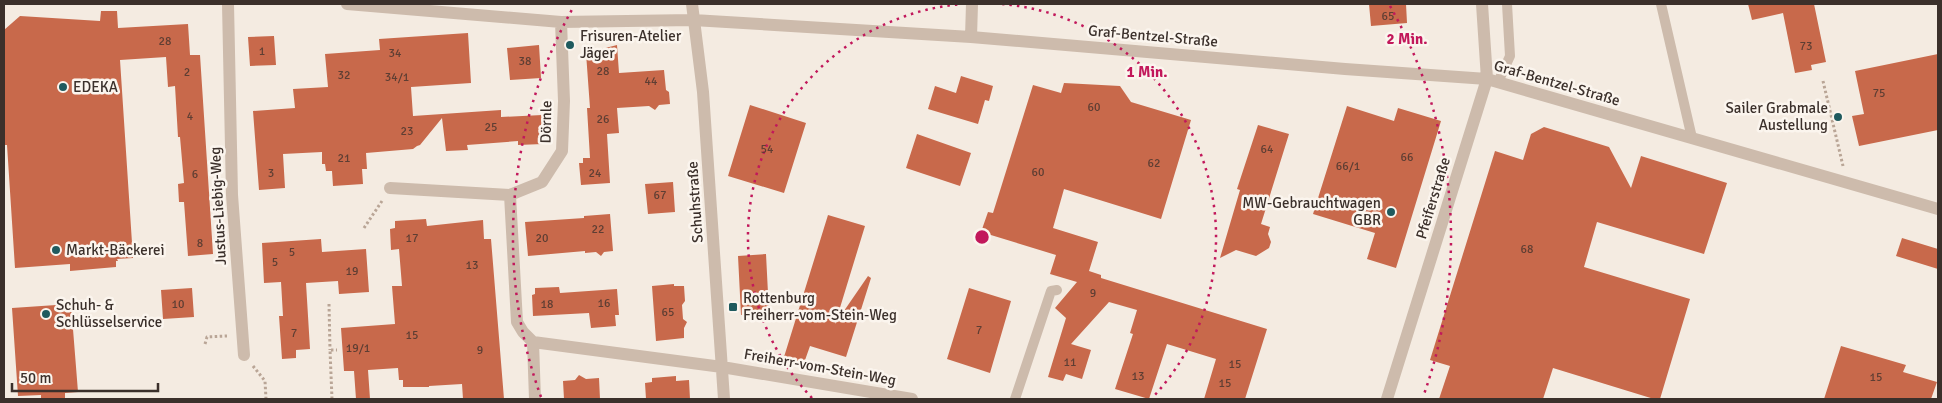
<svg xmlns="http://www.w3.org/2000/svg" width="1942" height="403" viewBox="0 0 1942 403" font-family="Signika,sans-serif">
<rect width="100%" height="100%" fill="#f4ebe1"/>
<path fill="#c8694b" d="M1369 4H1406L1407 23 1371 26Z
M1748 4H1814L1826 62 1811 65 1812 70 1795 73 1783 13 1752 20Z
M101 11H117L118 28 188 24 190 55H200L213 254 188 256 184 202H179L178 184 184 183 180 137H178L175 86 168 87 166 57 120 60 133 258 117 259 118 261H116V267L70 271V264L15 268 7 145H4V30L20 16 100 21Z
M468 33 471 83 411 87 413 116 501 110V117L542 115 543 144 518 145V141L467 145 468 150 446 151 442 118 420 145 417 146 413 149 366 153 367 169H362L363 184 333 186 332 171H326L325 164H322V152L283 154 285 188 259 190 253 111 295 108 293 89 328 87 325 54 380 50 379 39Z
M274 36 276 65 250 66 248 37Z
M539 45 541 78 510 80 507 48Z
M617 45 619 73 664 70 666 90 669 92 670 104 659 105 655 110 649 106 617 108 619 133 607 134 610 183 581 185 579 163H583V158H590L587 108H590L586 53Z
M1938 54V130L1859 146 1852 116 1864 114 1855 71Z
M961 76 993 86 989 101 985 100 978 124 928 109 935 86 956 93Z
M1064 83 1120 86 1131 102 1191 120 1161 219 1064 189 1053 228 1098 242 1089 271 1101 275V278L1267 329 1245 399H1204L1216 359 1167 344 1149 399 1115 389 1133 334 1130 333 1137 310 1109 302 1071 344 1091 350 1082 379 1066 374 1063 381 1048 377 1066 318 1055 308 1077 282 1050 274 1056 255 981 232 988 212 993 213 1033 85 1061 93Z
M750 105 806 123 784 193 728 176Z
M1347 106 1394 121 1398 108 1441 121 1396 268 1367 259 1375 233 1313 214Z
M1258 125 1289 134 1261 224 1270 227 1268 234 1271 242 1269 248 1256 256 1236 250 1220 258 1240 190 1237 189Z
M1544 127 1609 147 1631 188 1641 156 1727 183 1704 254 1597 222 1584 267 1690 299 1660 399H1654L1553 368 1543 399H1439L1450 366 1430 360 1495 151 1523 160 1531 134Z
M917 134 971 153 960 186 906 168Z
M673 182 675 212 648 214 645 184Z
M610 214 613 251 604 252 601 256 596 252 585 253V251L528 256 525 222 584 218V216Z
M828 215 865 226 835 324 868 276 871 278 846 357 810 346 804 363 784 357Z
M426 219 427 226 483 220 484 239H491L504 399H463L462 384 429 386V387H403V380H399L398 368 368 370 370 399H356L354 371H344L341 328 395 324 392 286H402L399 249 391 250 390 229 395 228V221Z
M1902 238 1938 249V269L1896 256Z
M321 239 322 252 366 249 369 292 339 294 338 281 306 283 310 349 296 350V358L282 359 279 316H283L281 282 264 283 262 243Z
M766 254 769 313 741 315 738 256Z
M674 284V286H684L685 301 682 305 683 319 687 322 684 328V338L656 341 652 286Z
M559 287 560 293 617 289 619 315H615L616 326 591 328 589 313 533 316 532 295 535 294V288Z
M192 288 194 317 163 319 161 290Z
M969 288 1011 301 990 373 947 359Z
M71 304 78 392 65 393V399H41V395L18 396 12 308Z
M1841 346 1906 365 1903 372 1937 382 1931 399H1824Z
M579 375 586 379 599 378 600 399H564L563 381 575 380Z
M676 376V381L689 380 690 399H646L645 383 652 382V378Z"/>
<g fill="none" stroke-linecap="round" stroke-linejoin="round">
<path stroke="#b9a596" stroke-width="3" stroke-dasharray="2.5 2.5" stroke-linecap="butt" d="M1823 81 1843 166
M364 228 382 201
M329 304 330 350
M205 344 207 337 227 336
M253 366 265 381 266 399
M332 399 330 350H337"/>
<path stroke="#cdbbac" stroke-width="10" d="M1661 4 1692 138
M1498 82 1510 56 1507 4
M1015 399 1051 291 1057 290"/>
<path stroke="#cdbbac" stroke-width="12" d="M228 4 232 195 244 355
M347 4 561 22 693 20 971 37 1345 69 1487 79 1938 209
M692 4 703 92 724 399
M971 37 972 4
M390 188 510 195 517 322 523 332 533 342
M510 195 542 182 562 151 564 101 561 22
M535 399 533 342 722 367 912 399
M1387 399 1487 79 1482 4"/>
</g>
<g fill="none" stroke="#c2185b" stroke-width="2.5" stroke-dasharray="2.5 5">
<path d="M812 398A234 234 0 0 1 962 4M1002 4A234 234 0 0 1 1152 398"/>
<path d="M541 397A469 469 0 0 1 574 6M1390 6A469 469 0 0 1 1423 397"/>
</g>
<g fill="#1f5a5e" stroke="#fbf5ee" stroke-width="2">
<circle cx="570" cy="45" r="5"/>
<circle cx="63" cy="87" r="5"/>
<circle cx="1838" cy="117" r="5"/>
<circle cx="1391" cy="212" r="5"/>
<circle cx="56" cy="250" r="5"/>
<rect x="728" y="302" width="10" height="10" rx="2.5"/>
<circle cx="46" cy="314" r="5"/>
</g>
<g text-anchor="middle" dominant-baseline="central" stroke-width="5" stroke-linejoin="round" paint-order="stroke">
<g font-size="12" fill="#5e3e33">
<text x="1388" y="16">65</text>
<text x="165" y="41">28</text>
<text x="1806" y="46">73</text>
<text x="262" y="51">1</text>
<text x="395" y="53">34</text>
<text x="525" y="61">38</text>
<text x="603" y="71">28</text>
<text x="187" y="72">2</text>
<text x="344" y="75">32</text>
<text x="397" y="77">34/1</text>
<text x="651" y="81">44</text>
<text x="1879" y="93">75</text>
<text x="1094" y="107">60</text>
<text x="190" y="116">4</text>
<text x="603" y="119">26</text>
<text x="491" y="127">25</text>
<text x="407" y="131">23</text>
<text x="767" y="149">54</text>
<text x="1267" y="149">64</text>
<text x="1407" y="157">66</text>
<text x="344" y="158">21</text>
<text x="1154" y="163">62</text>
<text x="1348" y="166">66/1</text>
<text x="1038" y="172">60</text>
<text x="271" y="173">3</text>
<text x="595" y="173">24</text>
<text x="195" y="174">6</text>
<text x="660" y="195">67</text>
<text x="598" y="229">22</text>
<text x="412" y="238">17</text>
<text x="542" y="238">20</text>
<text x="200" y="243">8</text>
<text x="1527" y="249">68</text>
<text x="292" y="252">5</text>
<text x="275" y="262">5</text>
<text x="472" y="265">13</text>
<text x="352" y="271">19</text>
<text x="1093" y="293">9</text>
<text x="604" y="303">16</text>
<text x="178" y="304">10</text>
<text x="547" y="304">18</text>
<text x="668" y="312">65</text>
<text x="979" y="330">7</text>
<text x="294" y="333">7</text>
<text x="412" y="335">15</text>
<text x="358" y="348">19/1</text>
<text x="480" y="350">9</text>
<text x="1070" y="362">11</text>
<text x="1235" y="364">15</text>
<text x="1138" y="376">13</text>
<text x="1876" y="377">15</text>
<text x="1225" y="383">15</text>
</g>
<g font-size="15" fill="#3b302b" stroke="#fbf5ee" text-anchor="start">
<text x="580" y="36">Frisuren-Atelier<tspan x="580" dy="17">Jäger</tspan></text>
<text x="73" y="87">EDEKA</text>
<text x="1828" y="108" text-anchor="end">Sailer Grabmale<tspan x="1828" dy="17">Austellung</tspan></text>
<text x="1381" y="203" text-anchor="end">MW-Gebrauchtwagen<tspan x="1381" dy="17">GBR</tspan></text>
<text x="66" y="250">Markt-Bäckerei</text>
<text x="743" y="298">Rottenburg<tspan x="743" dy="17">Freiherr-vom-Stein-Weg</tspan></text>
<text x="56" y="305">Schuh- &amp;<tspan x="56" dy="17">Schlüsselservice</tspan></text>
</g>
<g font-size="15" fill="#3b302b" stroke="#fbf5ee">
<text transform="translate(1153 36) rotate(5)">Graf-Bentzel-Straße</text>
<text transform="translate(1557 83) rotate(16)">Graf-Bentzel-Straße</text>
<text transform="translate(546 122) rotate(-89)">Dörnle</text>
<text transform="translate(1433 198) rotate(-73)">Pfeiferstraße</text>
<text transform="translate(695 202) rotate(-94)">Schuhstraße</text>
<text transform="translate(218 206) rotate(-93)">Justus-Liebig-Weg</text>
<text transform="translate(820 367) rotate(10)">Freiherr-vom-Stein-Weg</text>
</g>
</g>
<circle cx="982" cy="237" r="8" fill="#c2185b" stroke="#fbf5ee" stroke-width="2.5"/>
<g font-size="15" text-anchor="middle" font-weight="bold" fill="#c2185b" stroke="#fbf5ee" stroke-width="5" stroke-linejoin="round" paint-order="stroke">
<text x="1407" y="44">2 Min.</text>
<text x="1147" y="77">1 Min.</text>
</g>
<rect width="1942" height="403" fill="none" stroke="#3b302b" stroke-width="10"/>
<path d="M12 383v8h146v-8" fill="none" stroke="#3b302b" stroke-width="2.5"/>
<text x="20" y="383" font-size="15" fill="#3b302b" stroke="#fbf5ee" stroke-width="4" paint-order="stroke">50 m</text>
</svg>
